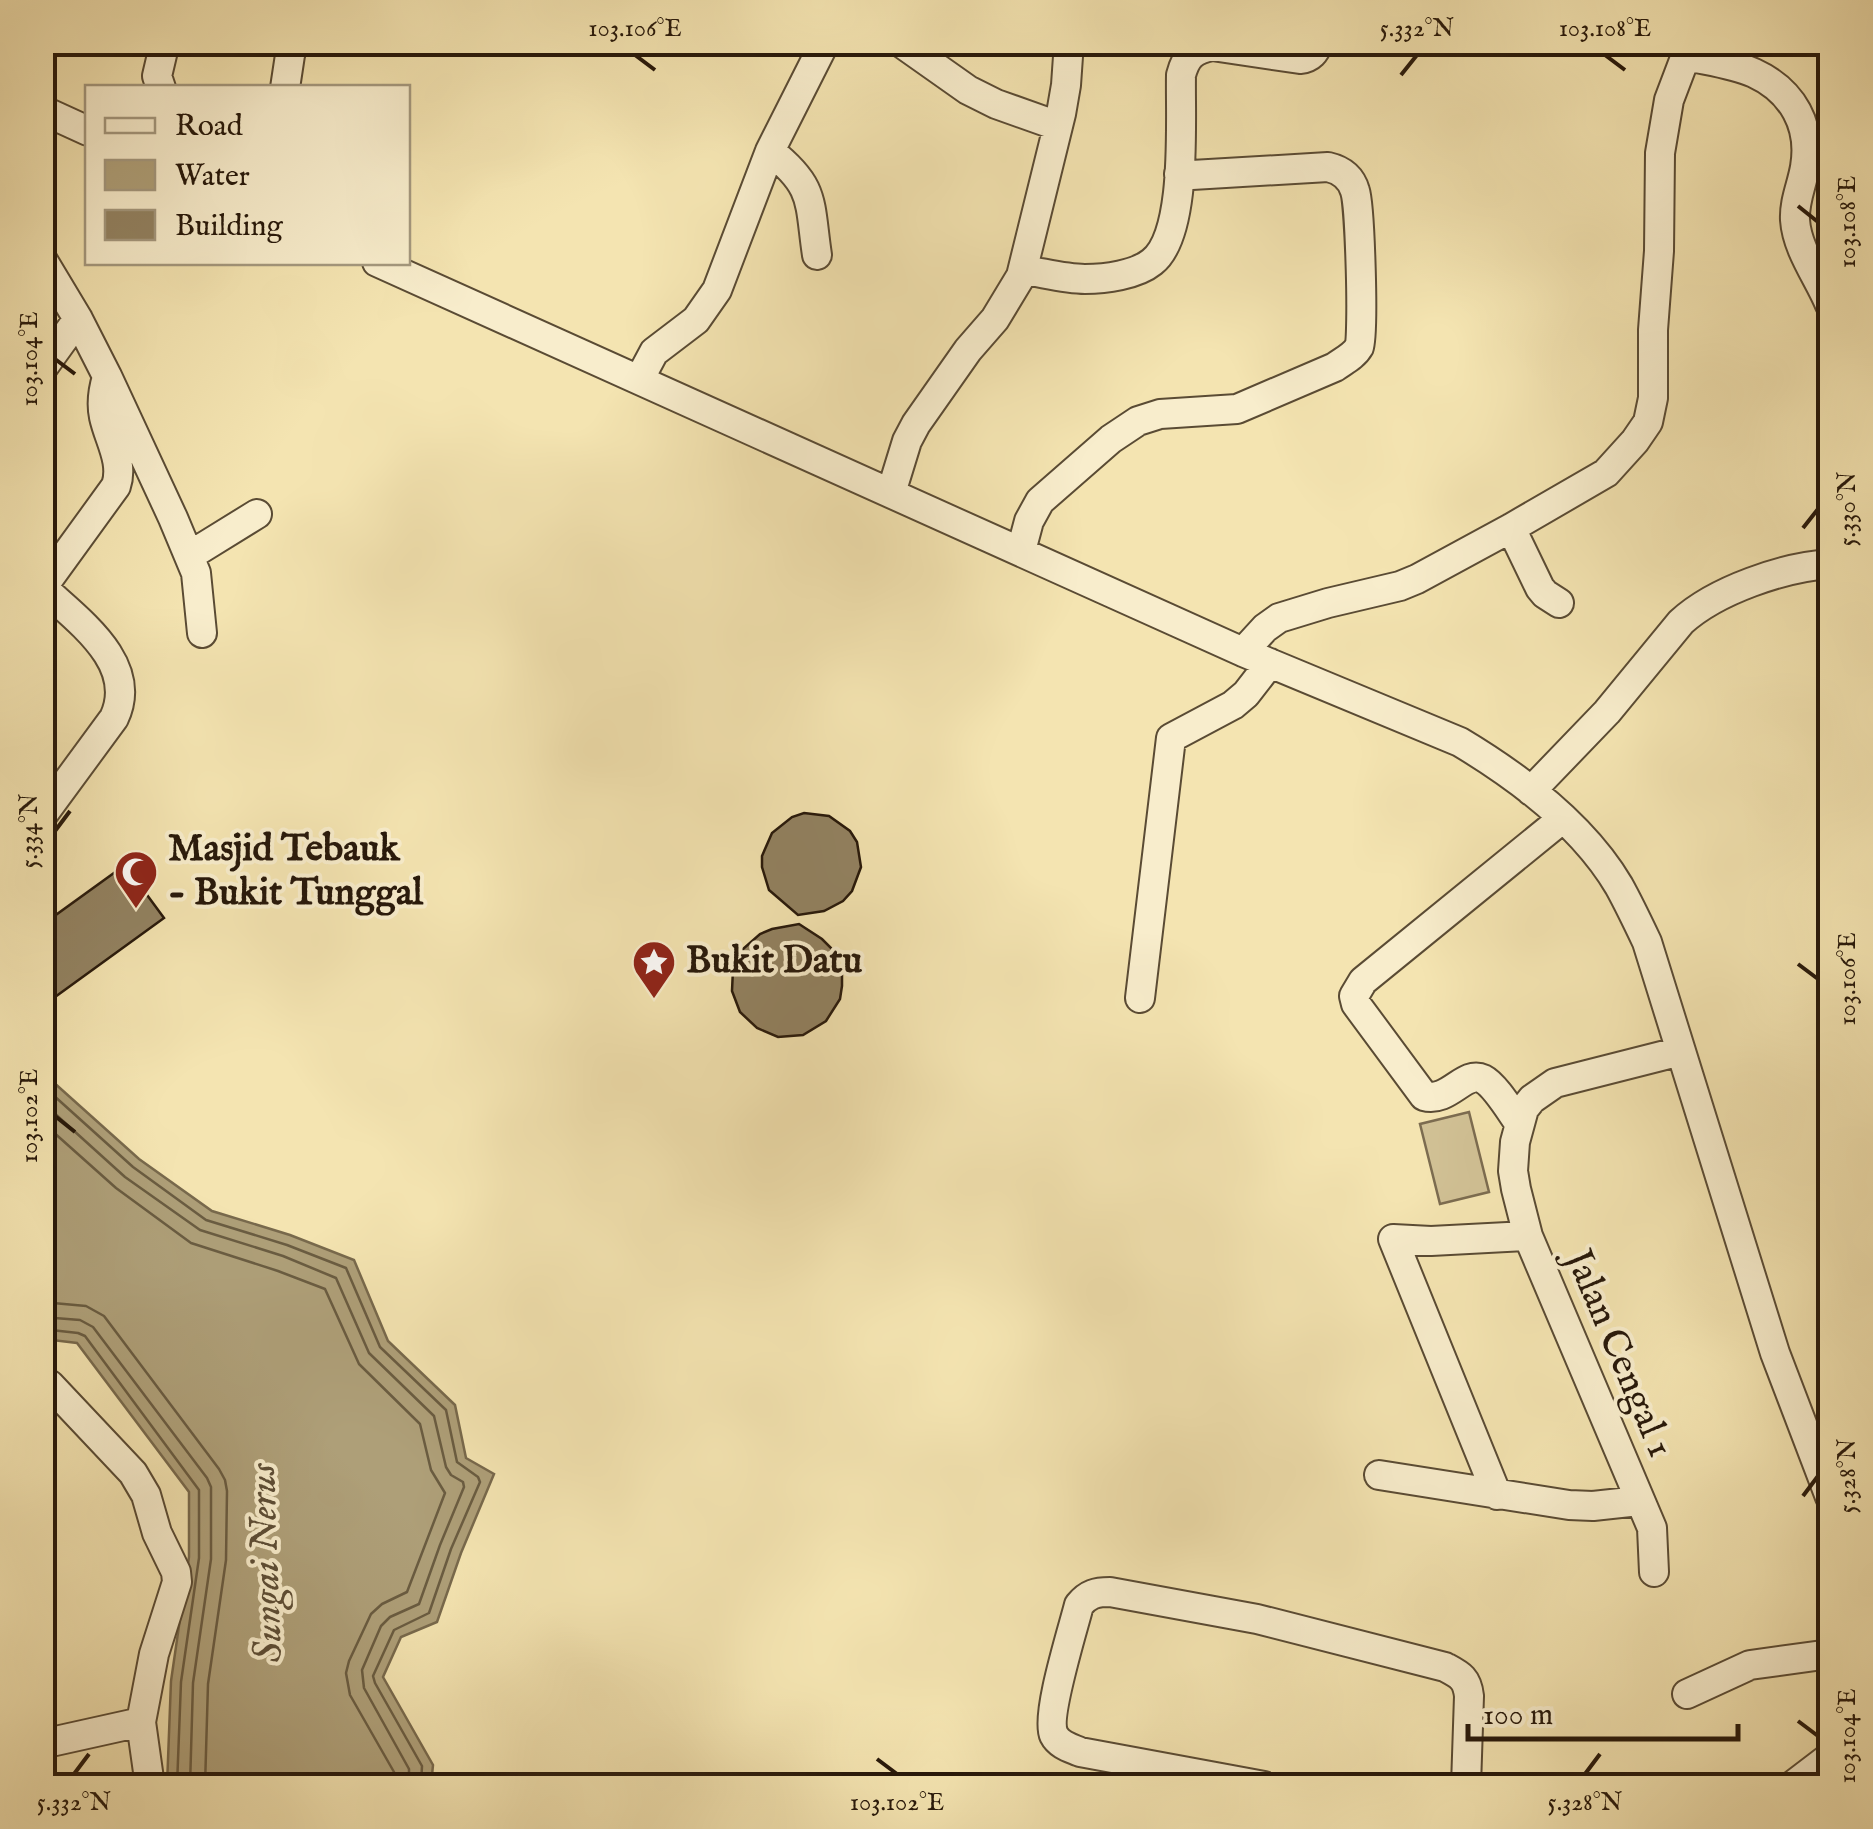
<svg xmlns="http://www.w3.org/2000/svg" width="1873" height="1829" viewBox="0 0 1873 1829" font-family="'IM FELL English',serif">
<rect width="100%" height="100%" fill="#f4e4b1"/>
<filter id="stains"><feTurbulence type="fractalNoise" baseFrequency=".002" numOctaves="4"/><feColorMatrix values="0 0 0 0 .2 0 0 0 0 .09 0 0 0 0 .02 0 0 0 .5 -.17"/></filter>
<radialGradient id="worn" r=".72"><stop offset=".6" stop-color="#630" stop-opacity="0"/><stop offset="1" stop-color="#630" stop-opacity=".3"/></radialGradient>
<path fill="#d1c195" stroke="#7c6c50" stroke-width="2.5" d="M1469 1112 1489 1192 1440 1204 1420 1124Z"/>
<path fill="#ae9f78" stroke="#78694c" stroke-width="2.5" d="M42 1072 139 1159 212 1211 290 1235 354 1260 388 1341 455 1405 466 1458 494 1474 461 1553 437 1622 401 1637 383 1677 433 1765 431 1786H167L171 1681 189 1557V1492L77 1343 43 1339Z"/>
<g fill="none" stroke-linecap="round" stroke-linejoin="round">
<path stroke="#6a5c41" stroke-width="2.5" d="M42 1085 133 1167 206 1220 287 1245 346 1268 380 1347 446 1410 457 1462 478 1477 480 1482 451 1549 429 1613 394 1630 373 1676 375 1683 422 1766 421 1786
M42 1102 125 1177 200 1230 283 1256 336 1278 369 1353 434 1416 446 1467 451 1475 463 1482 464 1487 440 1545 419 1604 390 1617 381 1626 362 1670 364 1688 409 1769V1786
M42 1122 116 1188 191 1243 278 1271 325 1289 359 1364 420 1424 431 1470 445 1493 407 1592 382 1604 371 1614 349 1661 346 1673 350 1695 394 1772 393 1786
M42 1302 86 1306 104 1316 219 1469 225 1480 227 1491 226 1560 208 1684 205 1786
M42 1317 80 1320 93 1327 207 1478 211 1487V1559L193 1683 190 1786
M42 1329 78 1333 85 1336 199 1490V1558L181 1682 177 1786"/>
</g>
<path fill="#928261" stroke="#27180a" stroke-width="2.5" d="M804 813 829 816 850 831 857 842 861 867 852 891 843 901 824 911 798 915 769 890 762 867V856L772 833 792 817Z
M125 865 164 918 55 997 42 980V925Z
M799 924 822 939 831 948 842 972V986L840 999 826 1021 803 1035 778 1037 757 1028 740 1012 732 991 733 969 743 949 760 934 772 929Z"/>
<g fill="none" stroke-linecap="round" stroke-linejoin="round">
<g stroke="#5a4b34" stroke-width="32">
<path id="minor" d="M900 42 968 90 996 104 1058 126
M1687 56C1709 61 1734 64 1754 73 1793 91 1812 126 1805 167 1802 185 1794 201 1795 220 1797 250 1819 278 1830 305
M161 88 157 76 165 42
M285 88 290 55 294 42
M42 110 88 131
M770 151C816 187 809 202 817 255
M42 259 78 319 107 376 173 518 196 573 202 633
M377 262 1243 652 1460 742C1520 778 1583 825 1619 886 1629 904 1638 923 1647 942L1775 1353 1830 1497
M1024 270C1044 273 1065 279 1085 279 1105 279 1136 275 1152 262 1188 234 1180 120 1181 75 1186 56 1193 50 1212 46L1300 59C1311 58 1315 52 1319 42
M42 369 78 319
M639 380 654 352 696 320 717 290 770 151 825 42
M891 493 907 441 916 424 968 350 995 319 1021 276 1061 114 1066 85 1069 42
M1511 528 1540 588 1545 594 1559 603
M1021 551 1029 521 1040 501 1111 439 1138 421 1160 414 1237 409 1335 367C1343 361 1354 356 1359 347 1364 335 1360 206 1355 191 1351 177 1341 170 1328 167L1192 175 1179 174
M189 556 257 514
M42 587C77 620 140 663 114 718L42 816
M42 588 116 486C124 462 109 440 104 417 101 403 103 390 107 377
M1243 652 1265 628 1279 618 1328 603 1400 586 1417 579 1511 528 1606 473 1635 441 1648 422 1653 398V330L1659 251 1660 153 1669 100 1691 42
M1531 791 1607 712 1681 622C1716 590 1784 567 1830 564
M1140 998 1171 738 1233 705 1246 694 1270 663
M1519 1123C1511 1112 1495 1085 1483 1079 1464 1070 1449 1103 1424 1096L1356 1004 1354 996 1363 981 1562 819
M50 1385 133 1473 146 1495 157 1533 176 1572 177 1582 154 1654 141 1722 150 1786
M1379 1475 1569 1505 1593 1506 1639 1501
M1497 1495 1393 1239 1431 1241 1528 1236
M1654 1572 1652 1528 1528 1236 1516 1189 1513 1171 1515 1142 1524 1109 1532 1099 1555 1083 1681 1051
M1687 1694 1750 1665 1830 1654
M42 1744 141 1722
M1264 1786 1080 1752C1071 1748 1059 1745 1054 1735 1045 1717 1073 1629 1079 1605 1088 1594 1096 1592 1110 1592L1257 1619 1445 1667C1460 1675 1467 1678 1469 1696L1466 1786
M1792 1786 1830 1757"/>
</g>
<use href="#minor" stroke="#f8edcc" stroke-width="28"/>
</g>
<path fill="none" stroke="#27180a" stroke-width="4" d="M635 55 655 70M1605 55 1625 70M1401 75 1417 55M1798 206 1818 222M55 359 75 374M1803 528 1818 509M55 831 70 811M1798 964 1818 979M55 1116 75 1132M1803 1496 1818 1476M1798 1721 1818 1736M877 1759 897 1774M74 1774 89 1754M1585 1774 1600 1754"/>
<defs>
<g id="mosque-pin" transform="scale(2.25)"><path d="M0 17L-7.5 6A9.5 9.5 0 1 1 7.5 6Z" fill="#8f2418" stroke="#f8edcc"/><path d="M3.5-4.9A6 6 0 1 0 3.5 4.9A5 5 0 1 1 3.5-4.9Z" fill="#fff"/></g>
<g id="sight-pin" transform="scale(2.25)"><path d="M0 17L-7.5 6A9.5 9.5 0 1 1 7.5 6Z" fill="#8f2418" stroke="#f8edcc"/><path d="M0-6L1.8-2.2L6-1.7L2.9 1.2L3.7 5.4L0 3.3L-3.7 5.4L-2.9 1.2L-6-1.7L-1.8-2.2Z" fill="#fff"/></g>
</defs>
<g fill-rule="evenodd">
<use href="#mosque-pin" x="136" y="872"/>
<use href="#sight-pin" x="654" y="962"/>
</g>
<g text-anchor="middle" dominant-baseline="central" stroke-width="8" stroke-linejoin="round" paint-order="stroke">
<g font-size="38" font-weight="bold" fill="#27180a" stroke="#f8edcc" text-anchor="start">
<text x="168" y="850">Masjid Tebauk<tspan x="168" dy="44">- Bukit Tunggal</tspan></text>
<text x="686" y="962">Bukit Datu</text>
</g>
<g font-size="38" fill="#27180a" stroke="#f8edcc">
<text transform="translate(1618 1354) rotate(67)">Jalan Cengal 1</text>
</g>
<g font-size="40" font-style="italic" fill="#5d4e36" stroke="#f8edcc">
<text transform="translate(267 1563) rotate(-92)">Sungai Nerus</text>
</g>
</g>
<rect width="1873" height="1829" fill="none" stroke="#f4e4b1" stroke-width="110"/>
<rect x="85" y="85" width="325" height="180" fill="#f8edcc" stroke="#a4987e" stroke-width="2.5"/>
<rect x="105" y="118" width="50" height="15" fill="#f8edcc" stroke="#a4987e" stroke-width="2.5"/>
<text x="175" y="135" font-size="30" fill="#27180a">Road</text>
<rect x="105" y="160" width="50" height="30" fill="#ae9f78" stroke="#a4987e" stroke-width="2.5"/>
<text x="175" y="185" font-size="30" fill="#27180a">Water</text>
<rect x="105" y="210" width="50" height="30" fill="#928261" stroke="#a4987e" stroke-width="2.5"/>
<text x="175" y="235" font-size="30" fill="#27180a">Building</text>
<path d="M1468 1724v15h270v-15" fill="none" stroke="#27180a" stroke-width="5"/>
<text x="1483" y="1724" font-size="30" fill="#27180a" stroke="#f8edcc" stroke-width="8" paint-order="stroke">100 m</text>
<rect x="55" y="55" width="1763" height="1719" fill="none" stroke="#27180a" stroke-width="4"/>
<g font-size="25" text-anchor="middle" fill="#27180a">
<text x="635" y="36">103.106°E</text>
<text x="1417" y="36">5.332°N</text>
<text x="1605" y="36">103.108°E</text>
<text transform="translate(1846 222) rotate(-90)" y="9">103.108°E</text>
<text transform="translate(28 359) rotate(-90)" y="9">103.104°E</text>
<text transform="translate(1846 509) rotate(-90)" y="9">5.330°N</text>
<text transform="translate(28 831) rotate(-90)" y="9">5.334°N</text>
<text transform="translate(1846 979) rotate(-90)" y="9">103.106°E</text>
<text transform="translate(28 1116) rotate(-90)" y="9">103.102°E</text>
<text transform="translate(1846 1476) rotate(-90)" y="9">5.328°N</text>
<text transform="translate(1846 1736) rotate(-90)" y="9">103.104°E</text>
<text x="74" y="1810">5.332°N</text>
<text x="897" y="1810">103.102°E</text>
<text x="1585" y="1810">5.328°N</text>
</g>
<rect width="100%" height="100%" filter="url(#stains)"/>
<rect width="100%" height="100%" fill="url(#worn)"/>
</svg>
